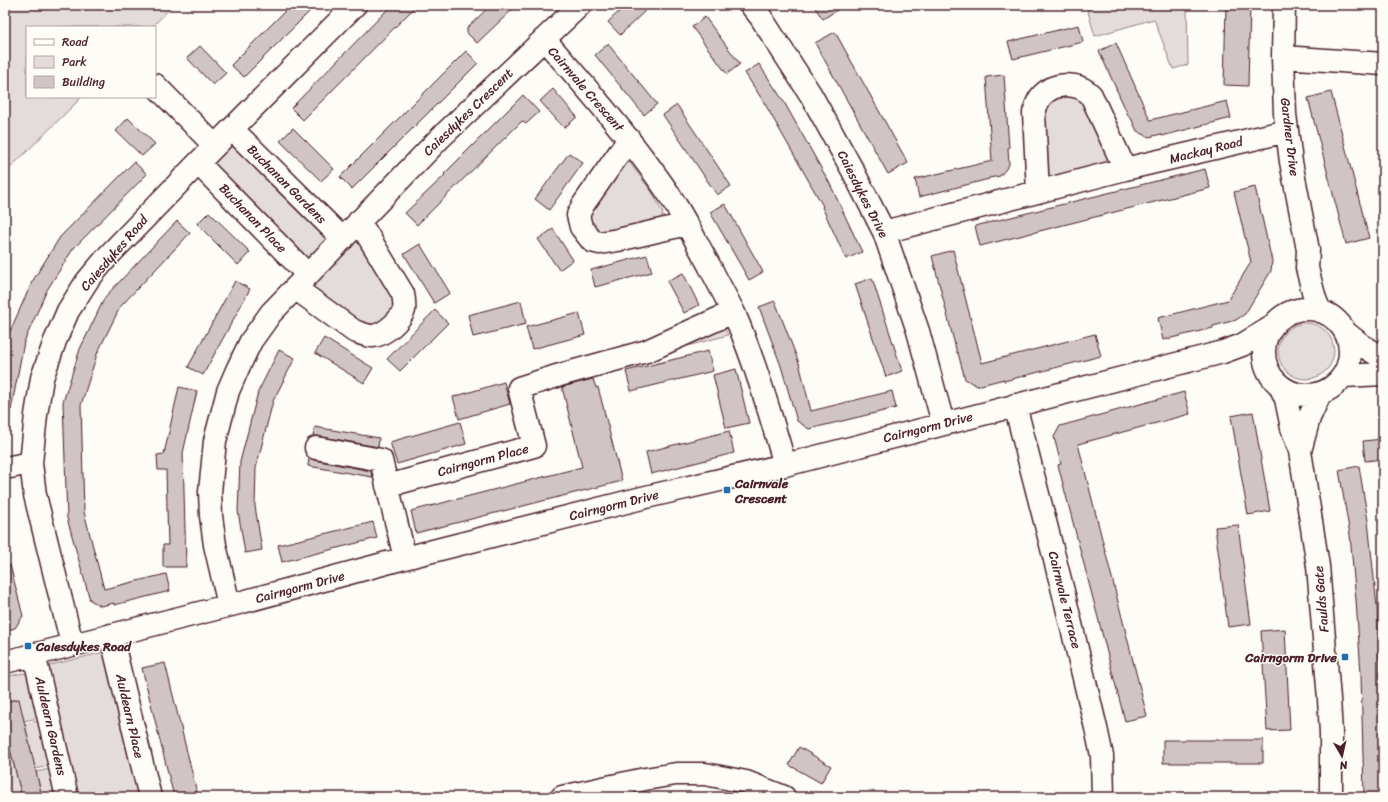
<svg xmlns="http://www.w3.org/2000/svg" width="1388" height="802" viewBox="0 0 1388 802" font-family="Sriracha,sans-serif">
<rect width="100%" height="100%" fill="#fdfcf7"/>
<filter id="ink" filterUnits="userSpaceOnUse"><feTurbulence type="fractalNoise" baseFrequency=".025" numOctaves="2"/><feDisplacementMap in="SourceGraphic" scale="8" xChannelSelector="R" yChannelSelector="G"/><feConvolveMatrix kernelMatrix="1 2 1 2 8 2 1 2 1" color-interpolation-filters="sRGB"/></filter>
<g filter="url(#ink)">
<path fill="#e3dcda" stroke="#967e82" d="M5 5H173L152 27H27V97H82L5 173Z
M1086 5H1187L1188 65 1173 69 1154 19 1095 36Z
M1076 90 1109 156 1108 160 1106 162 1048 179 1042 101Z
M232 129 342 239 359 221 403 294 382 333 295 288 307 275 198 163Z
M622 162 630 163 652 192 663 213 661 220 621 232 595 233 588 220 592 201Z
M1278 351a28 28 0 1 1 56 0a28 28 0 1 1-56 0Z
M722 323 728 335 658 354Z
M104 652 107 654 141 797H75L47 666Z
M23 673 26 674 28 677 38 718 24 721 18 699 5 702V677Z
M38 721 49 766 35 769 25 724Z
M5 729 22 797H5Z
M50 769 55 793 42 796 36 772Z"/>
<path fill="#d0c5c4" stroke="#4a1f2b" d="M291 5H316L244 77 231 65Z
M392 5H417L303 120 291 108Z
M491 5H517L477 43 467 33V28Z
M626 5H651L620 35 608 22Z
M813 5H845L823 19Z
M1226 5H1250L1248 86 1224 85Z
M705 17 740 64 727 74 692 27Z
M1079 25 1083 42 1013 59 1008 42Z
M835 32 908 163 888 174 815 43Z
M1116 43 1150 120 1227 101 1231 118 1162 136 1161 134 1149 137 1137 131 1130 116 1129 117 1099 51Z
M608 44 657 104 644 115 595 55Z
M200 46 226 73 213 85 187 58Z
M466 51 478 63 352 189 340 177Z
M759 64 784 102 830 184 862 252 846 259 822 207 823 206 765 104 745 73Z
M1004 75 1009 148H1008L1009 165 1000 176 989 178V179L919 197 915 179 992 161 986 77Z
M553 89 577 117 564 128 540 101Z
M1331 92 1369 238 1346 244 1308 98Z
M523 95 539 112 526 124 522 121 417 225 405 213 445 175 444 174Z
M677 105 731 186 717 195 663 115Z
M128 118 155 144 142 156 116 131Z
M293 128 334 169 321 181 280 141Z
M569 153 583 163 549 210 535 199Z
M134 162 147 174 73 249 47 290 24 342 11 410 5 409V349L7 338 32 282 60 237Z
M1205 169 1210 188 980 246 975 226Z
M1255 187 1272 261 1271 271 1245 314 1236 320 1213 326V328L1163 340 1158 318 1228 300 1251 262 1234 192Z
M725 204 763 272 749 280 710 212Z
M209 212 250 252 238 265 197 224Z
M177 221 190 233 120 307 97 354 81 405 84 512 104 589 166 574 170 591 114 605V603L101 606 90 600 67 518 63 402 80 349 105 297Z
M553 229 573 260 559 270 538 239Z
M420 244 450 293 434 303 404 254Z
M953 250 982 363 1095 334 1101 356 1004 381V379L977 386 965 379 958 353H957L932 256Z
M647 255 652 272 595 287 591 270Z
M683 273 699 305 684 313 667 281Z
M872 278 902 371 886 377 855 284Z
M235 281 250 289 203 375 188 367Z
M521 301 526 324 473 337 468 315Z
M775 301 799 363 811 411 892 391 896 408 809 429 797 421 781 366 759 307Z
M435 310 448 323 400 371 387 359Z
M579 313 585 335 532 349 526 327Z
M324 338 373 368 364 383 315 353Z
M279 350 295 358 273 401 256 468 255 506 262 550 245 553 238 511 240 462 258 392Z
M708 351 713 371 631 391 626 371Z
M736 369 749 423 726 428 713 375Z
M593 379 596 388 598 387 622 481 416 533 411 511 582 467 562 387Z
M504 382 510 404 459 419 453 397Z
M179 387 197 391 183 453 186 567H163V545H168L166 470H158L157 455 164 454Z
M1184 392 1190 414 1078 444 1147 716 1125 721 1058 465 1061 464 1054 437 1060 426Z
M1253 412 1270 511 1248 515 1231 416Z
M460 422 466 444 397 464 390 442Z
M315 427 379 438 378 447 318 436H313Z
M729 431 734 453 651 474 646 452Z
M1383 439V459L1365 461 1363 441Z
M309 458 314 460 371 471 372 477 308 466Z
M1359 466 1368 521 1377 607 1383 741V797H1364L1361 674 1356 600 1350 535 1339 470Z
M373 522 377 538 282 562 278 545Z
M1238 525 1251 624 1228 627 1215 527Z
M5 565H10L23 616 15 628 5 631Z
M1285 629 1290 730 1267 731 1261 631Z
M165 663 189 760 198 797H174L142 668Z
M19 699 24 721 42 797H22L5 729V702Z
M1163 740H1263V763H1163Z
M799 747 831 766 821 783 789 765Z"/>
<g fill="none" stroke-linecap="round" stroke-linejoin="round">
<g stroke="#4a1f2b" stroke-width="25">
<path id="minor" d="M751 5 760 16 811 95 853 171 884 232 918 331 943 423
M1284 5 1283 57 1285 114 1291 162 1308 250 1307 268 1315 299 1320 311
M544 39C585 86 626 133 662 184 680 209 694 238 709 265 717 281 726 297 734 313 755 362 770 413 785 465
M1283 57 1383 64
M155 85 215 146
M232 129 343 239
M629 139 583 205 578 215 581 227 592 241 600 243 618 240 687 224
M198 163 307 274
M1038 192 1034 113C1035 108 1037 103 1040 98 1052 82 1077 81 1091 95L1125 169
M884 232 1125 169 1287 131
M295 288 354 331C360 333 366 336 373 336 384 335 400 321 404 310 405 304 404 299 403 294L359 221
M1264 352a43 43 0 1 1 86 0a43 43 0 1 1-86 0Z
M1345 332 1363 346 1383 358
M1344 376 1383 374
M1280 386 1286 399 1292 428 1300 451 1318 566 1329 699 1331 733V797
M1015 405 1064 595 1096 728 1102 756 1103 797
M316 448 381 460 405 558
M1300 451 1309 418 1320 394
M5 468 31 463
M387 486 534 446 519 388 560 375 647 351 733 312
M229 605 215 545 211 516 210 492 215 441 228 391 238 368 251 341 271 313 439 139 580 5
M111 635 150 797
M72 644 35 495 31 463 36 415 42 378 55 341 68 311 87 281 109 255 198 163 355 5
M34 654 67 797
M5 662 235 604 405 558 646 497 785 465 1223 352 1242 345 1272 327
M562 797 645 779 676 774H705L746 782 784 797"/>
</g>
<use href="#minor" stroke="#fdfcf7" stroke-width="22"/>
</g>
</g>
<g fill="#1f6fb2" stroke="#fdfcf7" stroke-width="1.5">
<rect x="723" y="486" width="8" height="8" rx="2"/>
<rect x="24" y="642" width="8" height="8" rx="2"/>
<rect x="1341" y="653" width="8" height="8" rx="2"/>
</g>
<g text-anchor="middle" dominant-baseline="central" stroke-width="3" stroke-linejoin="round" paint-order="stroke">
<g font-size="13" fill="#4a1f2b" stroke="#fdfcf7">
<text transform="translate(586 89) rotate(49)">Cairnvale Crescent</text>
<text transform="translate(468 112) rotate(-44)">Caiesdykes Crescent</text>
<text transform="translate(1290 137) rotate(83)">Gardner Drive</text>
<text transform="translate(1206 150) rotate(-14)">Mackay Road</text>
<text transform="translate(287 184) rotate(45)">Buchanan Gardens</text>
<text transform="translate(863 194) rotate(63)">Caiesdykes Drive</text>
<text transform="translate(253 218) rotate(46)">Buchanan Place</text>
<text transform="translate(114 253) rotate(-49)">Caiesdykes Road</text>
<text transform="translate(928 427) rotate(-14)">Cairngorm Drive</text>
<text transform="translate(483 460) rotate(-15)">Cairngorm Place</text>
<text transform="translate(614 505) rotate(-14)">Cairngorm Drive</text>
<text transform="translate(300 587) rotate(-15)">Cairngorm Drive</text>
<text transform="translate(1321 599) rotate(-95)">Faulds Gate</text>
<text transform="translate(1065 600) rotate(76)">Cairnvale Terrace</text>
<text transform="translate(130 716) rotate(77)">Auldearn Place</text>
<text transform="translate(51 726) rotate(77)">Auldearn Gardens</text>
</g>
<g font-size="13" font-weight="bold" fill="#4a1f2b" stroke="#fdfcf7" text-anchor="start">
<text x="735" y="483">Cairnvale<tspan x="735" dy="15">Crescent</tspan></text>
<text x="36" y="646">Caiesdykes Road</text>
<text x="1337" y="657" text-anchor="end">Cairngorm Drive</text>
</g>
</g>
<rect width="1388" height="802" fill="none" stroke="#fdfcf7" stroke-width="20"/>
<rect x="10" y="10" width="1368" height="782" fill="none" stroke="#4a1f2b" stroke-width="1.5" filter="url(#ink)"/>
<rect x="26" y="26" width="130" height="72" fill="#fdfcf7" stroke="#b5a4a5"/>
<rect x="34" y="39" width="20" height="6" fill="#fdfcf7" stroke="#b5a4a5"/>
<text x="62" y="46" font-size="12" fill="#4a1f2b">Road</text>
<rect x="34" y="56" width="20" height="12" fill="#e3dcda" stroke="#b5a4a5"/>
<text x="62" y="66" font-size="12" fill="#4a1f2b">Park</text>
<rect x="34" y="76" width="20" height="12" fill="#d0c5c4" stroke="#b5a4a5"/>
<text x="62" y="86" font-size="12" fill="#4a1f2b">Building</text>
<g transform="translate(1342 756) rotate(171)" stroke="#fdfcf7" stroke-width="3" paint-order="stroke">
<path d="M0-3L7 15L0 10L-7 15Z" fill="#4a1f2b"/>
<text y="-6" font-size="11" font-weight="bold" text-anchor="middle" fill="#4a1f2b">N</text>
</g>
</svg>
